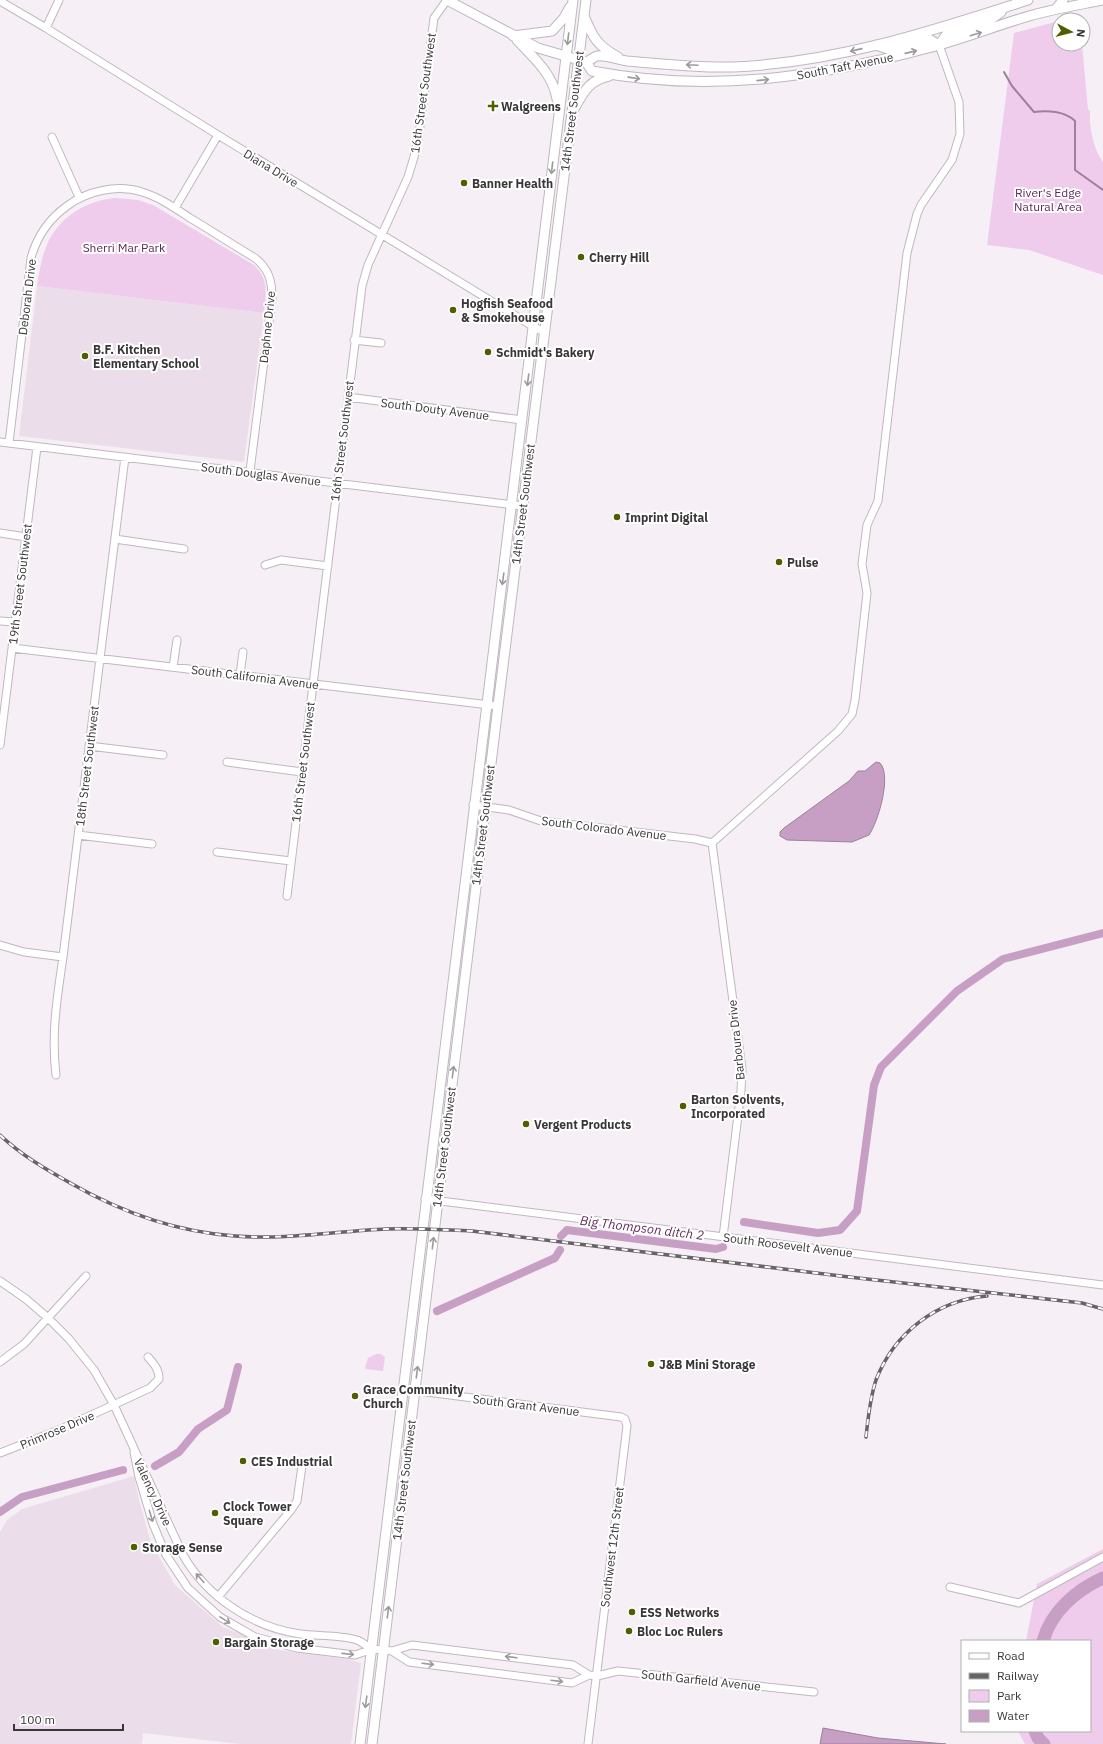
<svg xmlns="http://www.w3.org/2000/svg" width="1103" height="1744" viewBox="0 0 1103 1744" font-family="'IBM Plex Sans',sans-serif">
<rect width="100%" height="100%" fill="#f6eff6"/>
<path fill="#ebdeea" d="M37 286 264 313 244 462 19 436Z
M134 1476 139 1500 151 1543 175 1585 223 1627 280 1650 348 1659 361 1663 351 1744H240L143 1733 142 1744H0V1532L7 1520 22 1509Z"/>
<path fill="#efccec" d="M1059 21V44H1082L1088 110H1090C1089 127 1093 148 1103 162V275L1029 250 987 245 1014 33Z
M116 198 138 200 153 205 254 265C269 279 266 294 264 313L37 286C39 273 41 260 46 247 57 218 86 200 116 198Z
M376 1354H381L385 1357 383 1371 366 1369 365 1367 368 1358Z
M1103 1549V1744H1025L1018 1731H1090V1641H1026L1037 1584Z"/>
<path fill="#c89fc4" stroke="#9d809a" d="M876 762 880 763C892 776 878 822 869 835L852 842 787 840 780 836V832L784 828 849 781 858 771H865Z
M823 1728 878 1738 946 1744H820Z"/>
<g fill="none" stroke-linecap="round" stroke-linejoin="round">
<path stroke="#9d809a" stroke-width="2" d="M1004 72 1012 86 1034 112C1047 110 1065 111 1075 121V170L1103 190"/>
<path stroke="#c89fc4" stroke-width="8" d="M744 1222 818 1233 840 1230 857 1211 874 1085 881 1067 957 991 1003 959 1103 933
M561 1236 567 1230 716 1249 723 1247
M437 1311 555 1258 560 1250
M155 1466 179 1452 198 1429 227 1410 238 1367
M0 1512 22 1497 123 1470"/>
<path stroke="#c89fc4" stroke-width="13" d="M1043 1641C1051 1612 1076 1590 1103 1578
M1035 1731 1038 1738 1044 1744"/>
<g stroke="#bfb8bf" stroke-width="9">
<path id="minor" d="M0 1 46 28 218 135 534 327 544 332
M46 28 59 0
M52 137 79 197
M175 208 218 135
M354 340 381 343
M348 397 522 420
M0 442 523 506
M9 443 31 258C37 236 49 219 67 206 87 191 117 184 142 192 159 197 175 208 190 218 212 231 233 245 255 258 269 269 272 281 272 298L250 471
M0 533 26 537
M115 539 184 549
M265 565 281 560 328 566
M0 621 15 622
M12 648 498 706
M173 667 177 640
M240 675 243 652
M0 745 37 447
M89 746 163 755
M227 762 302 772
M473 805 509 810 541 821 695 839 712 843
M78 835 152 844
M712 843 838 731 852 714 855 700 867 593 862 564 867 525 878 501 907 253 917 214 921 205 952 160 960 134 959 102 939 45
M712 843 742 1069 741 1091 723 1237
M217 852 291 861
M287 896 362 286 368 265 408 177 414 157 419 134 434 18 447 0
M0 945 24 952 63 957
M56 1075C51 1033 57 999 63 957L125 457
M425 1199 1103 1285
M0 1281 26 1299 48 1318 69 1339 94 1370 114 1405 183 1555C207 1597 252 1627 300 1634 316 1636 342 1635 357 1640 362 1642 368 1647 373 1649
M0 1362 24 1344 86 1276
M403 1389 621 1417 625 1419 627 1426 588 1744
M134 1452 139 1477 153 1524 166 1555 188 1588 220 1617 255 1637 297 1648 355 1655 373 1649 392 1651 412 1645 573 1665 589 1675
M0 1453 59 1430 150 1388 159 1379C159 1369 154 1364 148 1357
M950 1587 1019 1603 1103 1557
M218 1597 291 1510 297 1501 302 1466
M392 1651 409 1662 572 1683 589 1675 597 1676 618 1671 814 1692"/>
</g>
<g stroke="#bfb8bf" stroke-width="11">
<path id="secondary" d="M447 0 538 48 586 62 592 71C707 93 816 78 928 48 962 39 995 26 1029 16 1053 9 1078 5 1103 0
M1056 9 1063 0
M584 16C593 37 596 45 618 57
M513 36 552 31 564 18 570 7
M517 40C533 57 553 74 557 99
M876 45 888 49 929 39 939 45
M939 45 947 34 987 22 1001 12
M586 62C589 61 594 57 597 56 605 54 618 60 627 61 662 64 698 68 733 67 835 63 932 31 1028 0
M574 109C583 93 589 80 609 76
M360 1744 573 0
M372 1744 498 706 586 0"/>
</g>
<use href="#minor" stroke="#fff" stroke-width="7"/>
<use href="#secondary" stroke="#fff" stroke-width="9"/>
<g stroke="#676366" stroke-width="3.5">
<path id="rail" d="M0 1135C21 1155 47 1170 72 1184 123 1213 177 1232 235 1236 286 1240 337 1231 387 1229 415 1228 443 1230 472 1231L849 1277 1082 1303 1103 1309
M866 1437C868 1418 870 1398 876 1380 894 1333 937 1300 987 1296"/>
</g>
<use href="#rail" stroke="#fff" stroke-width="2" stroke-dasharray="6" stroke-linecap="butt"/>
</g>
<defs><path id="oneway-shaft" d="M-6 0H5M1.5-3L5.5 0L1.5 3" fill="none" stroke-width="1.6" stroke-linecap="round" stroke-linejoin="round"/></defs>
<g stroke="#9c9a9c">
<use href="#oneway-shaft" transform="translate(976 34) rotate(-17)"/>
<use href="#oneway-shaft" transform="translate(568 39) rotate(97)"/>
<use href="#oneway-shaft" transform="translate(856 50) rotate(167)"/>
<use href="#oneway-shaft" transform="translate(911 52) rotate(-13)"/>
<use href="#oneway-shaft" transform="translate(692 65) rotate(-177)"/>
<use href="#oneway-shaft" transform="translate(634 78) rotate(8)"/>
<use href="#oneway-shaft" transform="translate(763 80) rotate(-6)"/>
<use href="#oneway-shaft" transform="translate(552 168) rotate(97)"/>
<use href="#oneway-shaft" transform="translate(528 380) rotate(97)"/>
<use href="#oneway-shaft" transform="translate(503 579) rotate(98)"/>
<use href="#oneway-shaft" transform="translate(453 1072) rotate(-83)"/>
<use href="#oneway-shaft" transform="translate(433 1243) rotate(-83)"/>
<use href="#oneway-shaft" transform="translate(417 1372) rotate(-83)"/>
<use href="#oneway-shaft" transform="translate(151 1516) rotate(73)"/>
<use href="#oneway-shaft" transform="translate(200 1578) rotate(-132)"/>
<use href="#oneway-shaft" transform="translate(388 1612) rotate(-83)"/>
<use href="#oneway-shaft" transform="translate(225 1620) rotate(32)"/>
<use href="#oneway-shaft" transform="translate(348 1654) rotate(6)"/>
<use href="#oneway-shaft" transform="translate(511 1657) rotate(-173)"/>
<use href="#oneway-shaft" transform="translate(428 1664) rotate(7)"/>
<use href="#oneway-shaft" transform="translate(557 1681) rotate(7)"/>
<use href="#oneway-shaft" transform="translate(366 1702) rotate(98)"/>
</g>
<g fill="#505e00" stroke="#fff" stroke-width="1.5">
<path d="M491 100h4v4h4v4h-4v4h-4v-4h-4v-4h4z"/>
<circle cx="464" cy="183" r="4"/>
<circle cx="581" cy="257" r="4"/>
<circle cx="453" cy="310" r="4"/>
<circle cx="488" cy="352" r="4"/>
<circle cx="85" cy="356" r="4"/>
<circle cx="617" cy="517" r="4"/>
<circle cx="779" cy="562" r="4"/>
<circle cx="683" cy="1106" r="4"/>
<circle cx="526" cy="1124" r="4"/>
<circle cx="651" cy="1364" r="4"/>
<circle cx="355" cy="1396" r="4"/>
<circle cx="243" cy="1461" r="4"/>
<circle cx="215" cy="1513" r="4"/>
<circle cx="134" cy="1547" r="4"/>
<circle cx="632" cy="1612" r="4"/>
<circle cx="629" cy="1631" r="4"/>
<circle cx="216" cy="1642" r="4"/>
</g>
<g text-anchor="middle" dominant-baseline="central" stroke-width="4" stroke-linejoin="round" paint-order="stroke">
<g font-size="12" fill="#393638" stroke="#fff">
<text transform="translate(845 66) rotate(-11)">South Taft Avenue</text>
<text transform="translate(423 93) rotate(-82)">16th Street Southwest</text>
<text transform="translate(572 111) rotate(-83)">14th Street Southwest</text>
<text transform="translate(271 168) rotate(31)">Diana Drive</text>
<text transform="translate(27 297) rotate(-83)">Deborah Drive</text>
<text transform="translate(267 327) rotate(-84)">Daphne Drive</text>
<text transform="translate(435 409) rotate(7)">South Douty Avenue</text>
<text transform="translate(342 441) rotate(-83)">16th Street Southwest</text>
<text transform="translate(261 474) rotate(7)">South Douglas Avenue</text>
<text transform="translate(523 504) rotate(-83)">14th Street Southwest</text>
<text transform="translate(20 584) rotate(-83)">19th Street Southwest</text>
<text transform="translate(255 677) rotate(7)">South California Avenue</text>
<text transform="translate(303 762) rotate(-83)">16th Street Southwest</text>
<text transform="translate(87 766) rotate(-83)">18th Street Southwest</text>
<text transform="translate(483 825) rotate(-83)">14th Street Southwest</text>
<text transform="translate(604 828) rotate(7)">South Colorado Avenue</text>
<text transform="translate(736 1040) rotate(-96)">Barboura Drive</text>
<text transform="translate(444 1147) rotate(-83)">14th Street Southwest</text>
<text transform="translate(788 1245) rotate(7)">South Roosevelt Avenue</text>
<text transform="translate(526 1405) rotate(7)">South Grant Avenue</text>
<text transform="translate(57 1430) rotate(-23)">Primrose Drive</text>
<text transform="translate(404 1480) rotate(-83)">14th Street Southwest</text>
<text transform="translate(153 1492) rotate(65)">Valency Drive</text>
<text transform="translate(612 1547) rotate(-83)">Southwest 12th Street</text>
<text transform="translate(701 1680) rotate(6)">South Garfield Avenue</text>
</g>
<g font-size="12" font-weight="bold" fill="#393638" stroke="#fff" text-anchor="start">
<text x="501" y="106">Walgreens</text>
<text x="472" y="183">Banner Health</text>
<text x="589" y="257">Cherry Hill</text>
<text x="461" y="303">Hogfish Seafood<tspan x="461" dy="14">&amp; Smokehouse</tspan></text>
<text x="93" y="349">B.F. Kitchen<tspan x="93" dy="14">Elementary School</tspan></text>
<text x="496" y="352">Schmidt's Bakery</text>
<text x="625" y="517">Imprint Digital</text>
<text x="787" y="562">Pulse</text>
<text x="691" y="1099">Barton Solvents,<tspan x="691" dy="14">Incorporated</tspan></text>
<text x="534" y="1124">Vergent Products</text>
<text x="659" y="1364">J&amp;B Mini Storage</text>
<text x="363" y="1389">Grace Community<tspan x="363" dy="14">Church</tspan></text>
<text x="251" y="1461">CES Industrial</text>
<text x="223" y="1506">Clock Tower<tspan x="223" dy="14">Square</tspan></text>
<text x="142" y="1547">Storage Sense</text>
<text x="640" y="1612">ESS Networks</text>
<text x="637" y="1631">Bloc Loc Rulers</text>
<text x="224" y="1642">Bargain Storage</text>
</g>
<g font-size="12" fill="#5d2a5a" stroke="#fff">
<text x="1048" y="192">River's Edge<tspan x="1048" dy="14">Natural Area</tspan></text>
<text x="124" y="247">Sherri Mar Park</text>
</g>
<g font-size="13" font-style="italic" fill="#612e5e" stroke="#fff">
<text transform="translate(642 1228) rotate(7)">Big Thompson ditch 2</text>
</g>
</g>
<rect x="961" y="1640" width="130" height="92" fill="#ffffff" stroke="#b0afaf"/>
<rect x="969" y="1653" width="20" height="6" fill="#ffffff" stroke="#b0afaf"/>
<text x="997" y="1660" font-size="12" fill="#393638">Road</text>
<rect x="969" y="1673" width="20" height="6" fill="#676366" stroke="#b0afaf"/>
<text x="997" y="1680" font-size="12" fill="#393638">Railway</text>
<rect x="969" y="1690" width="20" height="12" fill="#efccec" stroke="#b0afaf"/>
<text x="997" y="1700" font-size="12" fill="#393638">Park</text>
<rect x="969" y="1710" width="20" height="12" fill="#c89fc4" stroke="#b0afaf"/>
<text x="997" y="1720" font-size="12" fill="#393638">Water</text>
<g transform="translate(1071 32) rotate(97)"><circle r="19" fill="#ffffff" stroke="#b0afaf"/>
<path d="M0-3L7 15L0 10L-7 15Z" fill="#505e00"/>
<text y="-6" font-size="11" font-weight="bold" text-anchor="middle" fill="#393638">N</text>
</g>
<path d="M14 1724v6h109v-6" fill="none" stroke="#393638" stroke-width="2"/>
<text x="20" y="1724" font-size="12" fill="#393638" stroke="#ffffff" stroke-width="3" paint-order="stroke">100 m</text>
</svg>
